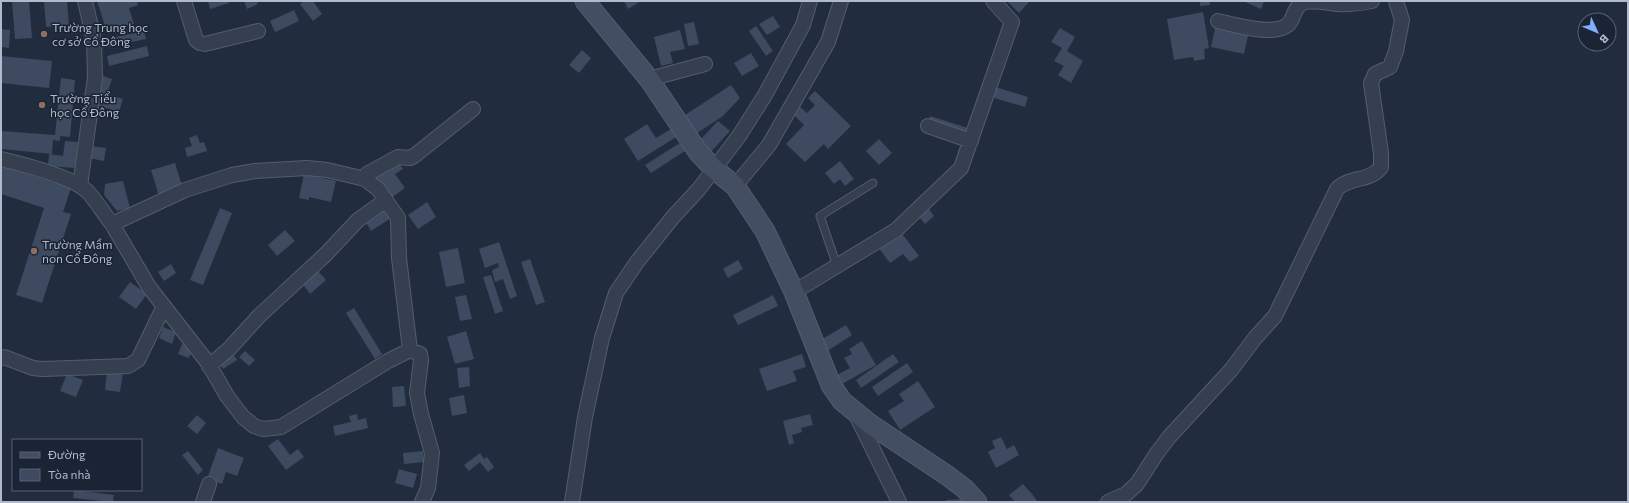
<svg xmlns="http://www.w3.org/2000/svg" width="1629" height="503" viewBox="0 0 1629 503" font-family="Commissioner,sans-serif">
<rect width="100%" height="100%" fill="#212d3f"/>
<path fill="#3d4a5f" d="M12 1H29L32 38 15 39Z
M44 1H67L69 25 46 27Z
M97 1H137L138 5 129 8 134 24 107 32Z
M208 1H229V3L210 9Z
M244 1H257L258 4 247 9Z
M304 1H313L322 14 313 21 300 4Z
M624 1H641L628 9Z
M1007 1H1030L1019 13Z
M1200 1H1210V5L1200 6Z
M1243 1H1264L1261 9Z
M294 10 299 21 275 32 270 21Z
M1203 12 1209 48 1204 49 1205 59 1194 61 1193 57 1174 60 1167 19Z
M773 16 780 27 767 35 759 24Z
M694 22 699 44 688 46 684 24Z
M1216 24 1249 31 1244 54 1211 47Z
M756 26 773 51 766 56 749 31Z
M1060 28 1075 37 1067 51 1083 61 1071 83 1058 75 1064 66 1054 61 1062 48 1051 42Z
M1 29 10 30 9 48 1 47Z
M680 30 685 49 670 52 673 63 661 66 654 37Z
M144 31 146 39 102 48 101 40Z
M147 46 149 56 109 66 107 56Z
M582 50 591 58 579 73 569 65Z
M751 53 759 66 742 76 734 63Z
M1 56 52 61 49 88 1 83Z
M103 76 112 79 107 94 123 99 119 112 93 104Z
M61 78 75 80 70 137 60 136V141L53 140 52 154 1 149V131L55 135Z
M731 85 740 98 723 116 691 137 679 119Z
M995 87 1028 97 1025 107 991 97Z
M815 91 851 126 828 149 824 144 805 162 786 144 804 125 792 113 799 106 807 113 815 105 808 98Z
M930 116 968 128 965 137 927 125Z
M718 121 730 131 709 154 697 143Z
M647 124 656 138 676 126 681 134 638 161 624 139Z
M197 135 200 143 204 142 207 151 187 157 185 148 192 146 189 138Z
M879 139 892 153 879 165 866 151Z
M65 141 78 142 75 168 48 166 49 154 63 156Z
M683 141 688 149 651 173 645 165Z
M91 146 106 148 104 161 89 158Z
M396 159 403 169 395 174 405 188 388 200 371 177Z
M840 161 854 179 845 186 840 179 834 184 825 173Z
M175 163 183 189 159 196 151 170Z
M3 166 71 188 63 212 71 214 42 303 16 295 44 208 1 194V171Z
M304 174 336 181 331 202 309 197V200L299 198Z
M123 181 130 208 117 211 104 195 105 184Z
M427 202 436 217 418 229 408 215Z
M382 205 391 218 371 231 363 218Z
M926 205 934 216 925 224 916 213Z
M220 208 232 213 203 285 190 280Z
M285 230 295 241 277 256 268 245Z
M900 231 919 256 910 262 903 254 890 263 878 247Z
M499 242 517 296 510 299 503 279 495 282 492 270 499 267 498 263 485 268 479 249Z
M458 248 465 283 446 287 439 252Z
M530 259 545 302 536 305 521 262Z
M738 260 743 269 728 278 723 269Z
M171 264 176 273 164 281 158 272Z
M317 270 326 280 310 294 302 283Z
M491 275 503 311 495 314 483 277Z
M130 282 147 294 136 309 119 297Z
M466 295 472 319 460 321 455 297Z
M773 295 778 306 738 325 733 315Z
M354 308 382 354 375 359 346 313Z
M846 325 852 335 826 352 819 341Z
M163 327 176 332 172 344 159 338Z
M466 331 474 359 455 364 447 337Z
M862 341 876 365 842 384 837 375 850 368 844 358 852 354 849 349Z
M182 344 193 348 189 358 178 354Z
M245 351 255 360 249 366 239 357Z
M232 352 237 360 223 369 218 361Z
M802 354 806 367 793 371 797 381 767 391 759 369Z
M893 354 899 362 861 388 856 380Z
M907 363 913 372 878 396 872 387Z
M469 367 470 386 459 388 457 368Z
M107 370 123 372 120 392 105 390Z
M67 374 83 380 76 397 60 391Z
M918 381 935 407 900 430 888 411 904 401 899 394Z
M404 386 406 406 393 407 392 387Z
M464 395 467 413 452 416 449 398Z
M357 414 358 420 366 418 368 428 335 436 333 426 351 422 349 416Z
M810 414 813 425 801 428 802 432 792 435 794 443 789 445 783 421Z
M197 415 206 423 197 434 187 426Z
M1001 437 1007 449 1014 445 1019 455 996 468 988 452 995 448 992 441Z
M278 439 290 455 298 449 304 457 286 470 268 446Z
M218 448 244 458 237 476 226 472 222 484 207 479Z
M188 451 203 470 198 475 182 455Z
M423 451 424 462 404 464 403 453Z
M480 453 484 459 487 457 494 467 488 472 480 462 469 471 464 465Z
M399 469 417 474 413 488 395 483Z
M1023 484 1032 494 1038 502H1015L1009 495Z
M74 490 114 495 113 502 73 498Z
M964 499V502H946V500Z"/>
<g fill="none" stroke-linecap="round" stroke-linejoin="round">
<g stroke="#535d6d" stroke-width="9">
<path id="lane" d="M837 266 820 216 873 183"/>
</g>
<g stroke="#535d6d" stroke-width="16">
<path id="street" d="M184 1 196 40 200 43 205 44 258 31
M1218 21C1235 25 1280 39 1291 21 1294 15 1296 4 1305 2 1315 0 1328 3 1338 4 1349 5 1361 3 1372 1
M649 79 705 64
M928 126 971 141
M1 159C22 164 73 177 88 192 97 202 104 214 112 224L185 190 232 175 255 171 307 168 327 170 365 179 378 189 398 218 399 258 410 350
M365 179 367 174 398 157 410 158 414 156 473 109
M80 186 95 77 94 40 85 1
M735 186 769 145 828 42 841 1
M112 224 149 287 208 363 227 396 243 417 254 426 263 429 281 427 388 361 410 350 420 354 421 360 417 393 421 414 432 453 428 488 422 502
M794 292 896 230 961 168 1012 22 993 1
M1 358 4 357 33 368 42 369 128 366 138 360 164 306
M209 366 230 348 260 315 326 254 358 220 386 200
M856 415 899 502
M203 502 209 484
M572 502 585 417 602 338 616 293 637 262 673 217 699 189 739 136 765 95 803 25 810 1
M1108 502 1126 494 1137 484 1157 453 1170 436 1231 370 1255 338 1275 316 1337 189C1349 176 1371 182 1381 167V153L1371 83 1375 74 1390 67 1396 51 1402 20 1396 1"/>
</g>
<g stroke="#535d6d" stroke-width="21">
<path id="secondary" d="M585 1 649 79 698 152 714 169 735 186 765 231 794 292 831 385 842 401 870 424 948 476 965 489 977 502"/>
</g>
<use href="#lane" stroke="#353f4f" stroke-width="7"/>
<use href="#street" stroke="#353f4f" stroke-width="14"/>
<use href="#secondary" stroke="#434e62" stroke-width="19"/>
</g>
<g fill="#8d6e63" stroke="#1a2434" stroke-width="1.5">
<circle cx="44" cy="34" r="4"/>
<circle cx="42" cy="105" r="4"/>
<circle cx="34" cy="251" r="4"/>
</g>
<g text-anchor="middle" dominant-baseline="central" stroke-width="3" stroke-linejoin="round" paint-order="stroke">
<g font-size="12" fill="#b1baca" stroke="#1a2434" text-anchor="start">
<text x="52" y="27">Trường Trung học<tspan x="52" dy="14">cơ sở Cổ Đông</tspan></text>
<text x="50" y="98">Trường Tiểu<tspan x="50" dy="14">học Cổ Đông</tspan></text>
<text x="42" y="244">Trường Mầm<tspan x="42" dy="14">non Cổ Đông</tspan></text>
</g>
</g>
<rect width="1629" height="503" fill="none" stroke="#b1baca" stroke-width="4"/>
<rect x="12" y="439" width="130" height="52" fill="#1a2434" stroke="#566070"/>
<rect x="20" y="452" width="20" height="6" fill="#434e62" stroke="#566070"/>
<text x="48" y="459" font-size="12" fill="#b1baca">Đường</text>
<rect x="20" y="469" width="20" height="12" fill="#3d4a5f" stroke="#566070"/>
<text x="48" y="479" font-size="12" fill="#b1baca">Tòa nhà</text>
<g transform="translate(1597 32) rotate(134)"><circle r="19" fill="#1a2434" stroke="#566070"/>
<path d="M0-3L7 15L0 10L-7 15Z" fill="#81adff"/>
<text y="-6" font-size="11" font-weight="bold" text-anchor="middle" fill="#b1baca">B</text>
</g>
</svg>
